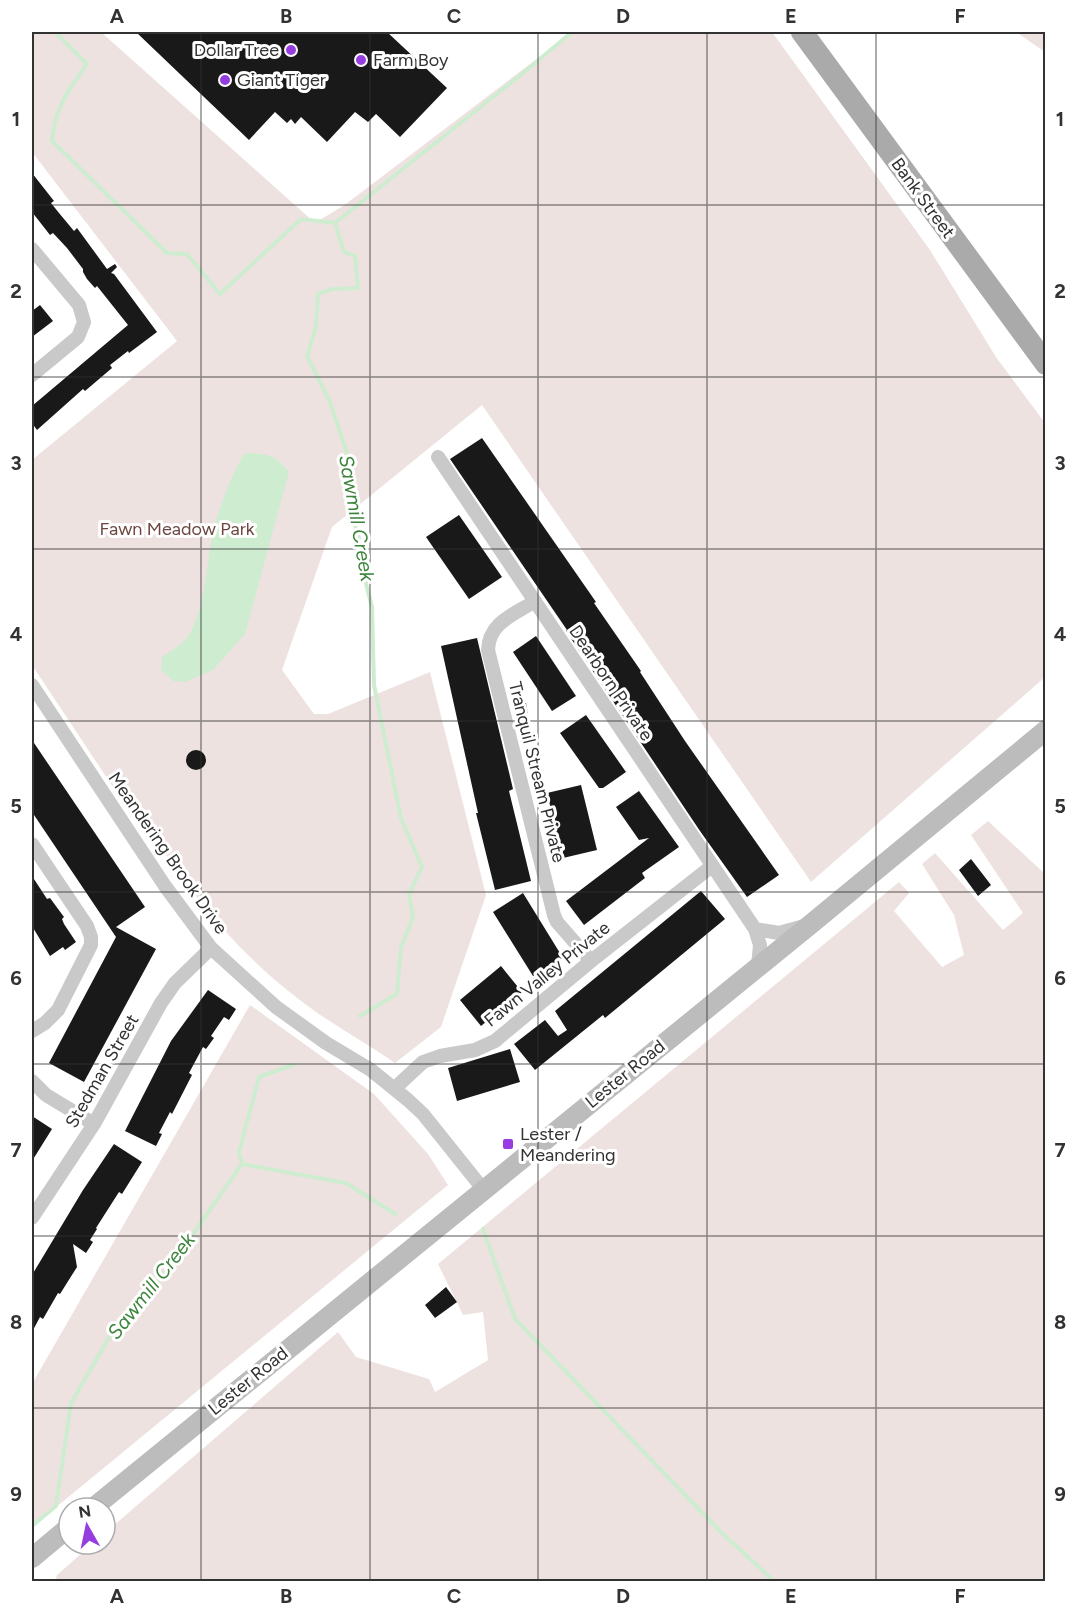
<svg xmlns="http://www.w3.org/2000/svg" width="1077" height="1613" viewBox="0 0 1077 1613" font-family="Figtree,sans-serif">
<rect width="100%" height="100%" fill="#fff"/>
<path fill="#eee2e1" d="M32 32H101L315 223 346 204 572 32H772L930 250 996 357 1045 423V677L811 882 482 405 332 527 282 670 314 714H328L430 672 486 895 441 1027 395 1063C362 1040 327 1022 296 997 233 949 190 891 146 826L138 825 32 665V460L177 341 32 152Z
M1016 32H1045V52Z
M988 821 1045 874V1581L55 1582 57 1575 92 1544H105V1533L338 1332 356 1357 429 1379 435 1392 488 1360 483 1312 463 1315 438 1264 899 882 909 893 894 911 942 967 964 955 954 915 922 864 935 853 1003 930 1023 913 971 835Z
M250 1005 374 1094 428 1154 448 1185 32 1527V1384Z"/>
<path fill="#ceeccf" d="M245 453C267 454 274 453 289 472L245 634 213 670 185 682 173 681 161 670 162 657C173 650 187 642 192 629 208 595 206 556 216 521 222 501 233 470 245 453Z"/>
<g fill="none" stroke-linecap="round" stroke-linejoin="round">
<path stroke="#ceeccf" stroke-width="4" d="M55 32 87 64C68 91 55 107 52 141L167 253 187 254 220 294 301 219 335 223 344 252 355 256 358 288 332 289 318 294 316 327 307 356 330 402 352 468 353 518 361 545 366 584 372 607 374 685 401 818 422 867 409 894 413 917 401 947 397 994 360 1016
M335 223 522 74 572 32
M242 1164 346 1183 395 1214
M483 1229 515 1319 722 1533 775 1582
M32 1526 56 1506 71 1403 113 1331 170 1267 242 1164 239 1152 259 1077 293 1065"/>
</g>
<path fill="#191919" d="M136 32H387L447 88 400 137 376 114 368 122 355 112 327 142 301 117 295 124 291 119 287 123 275 112 249 140Z
M32 173 54 201 51 203 59 213 74 231 77 228 107 269 115 264 117 267 111 273 114 274 157 332 129 353 128 351 110 365 112 368 85 391 83 389 37 430 32 423V406L128 325 97 286 95 288 87 279 83 272V269L67 248 53 233 50 235 32 212Z
M40 305 53 321 32 337V311Z
M482 438 596 602 594 603 641 671 640 672 685 741 779 875 747 897 700 831 566 631 567 630 450 459Z
M459 515 502 577 469 599 426 537Z
M536 636 576 696 552 711 513 652Z
M477 638 513 789 509 791 531 881 495 890 476 813H478L441 646Z
M526 703 528 713 516 716 514 706Z
M586 715 626 772 603 788H599L560 733Z
M32 740 145 907 116 927 156 949 84 1082 49 1063 116 937 32 812Z
M186 760a10 10 0 1 1 20 0a10 10 0 1 1-20 0Z
M581 785 597 850 563 858 547 793Z
M639 791 679 847 642 873 645 878 584 925 566 901 649 838 639 840 616 807Z
M971 859 991 885 978 896 959 870Z
M32 876 47 899 50 898 64 917 62 919 64 924 76 942 65 950 63 947 50 956 32 926Z
M701 891 725 919 605 1018 603 1015 535 1070 514 1044 545 1020 558 1036 567 1030 555 1011Z
M523 893 563 958 533 976 493 912Z
M501 966 522 992 481 1026 460 1000Z
M208 990 236 1009 229 1020 224 1017 211 1036 214 1038 206 1049 203 1047 189 1073 192 1075 172 1114 170 1112 159 1133 162 1134 156 1146 125 1131 171 1041Z
M510 1049 520 1082 457 1101 448 1068Z
M32 1116 52 1129 32 1161Z
M114 1144 142 1162 122 1194 119 1192 96 1228 97 1229 90 1240 93 1242 86 1253 73 1244 77 1267 60 1294 58 1293 43 1319 40 1317 32 1332V1275L83 1190Z
M446 1287 457 1302 435 1318 425 1305Z"/>
<g fill="none" stroke-linecap="round" stroke-linejoin="round">
<path stroke="#c9c9c9" stroke-width="14" d="M32 249 79 305 84 322 78 337 32 375
M438 457 755 929 760 945 758 966
M535 601C514 615 489 622 488 650L554 915 557 922 591 961
M32 685 165 886 211 948 276 1007 326 1043 371 1070 408 1100 423 1114 483 1189
M32 844 87 926 91 937V945L58 1010 45 1023 32 1031
M755 929 779 933 804 926
M32 1081 46 1095 94 1124
M395 1088 423 1062 440 1056 475 1050 495 1041 591 961 712 866
M32 1218 94 1124 161 1003 175 983 211 948"/>
<path stroke="#bcbcbc" stroke-width="20" d="M93 1508 811 924 1046 730
M32 1558 69 1527"/>
<path stroke="#aaa" stroke-width="22" d="M802 32 1046 364"/>
</g>
<path fill="none" stroke="#323232" stroke-width="1.5" stroke-opacity="0.55" d="M201 32V1582M370 32V1582M538 32V1582M707 32V1582M876 32V1582M32 205H1046M32 377H1046M32 549H1046M32 721H1046M32 892H1046M32 1064H1046M32 1236H1046M32 1408H1046"/>
<g fill="#963ddf" stroke="#fff" stroke-width="2">
<circle cx="291" cy="50" r="6"/>
<circle cx="361" cy="60" r="6"/>
<circle cx="225" cy="80" r="6"/>
<rect x="502" y="1138" width="12" height="12" rx="3"/>
</g>
<g text-anchor="middle" dominant-baseline="central" stroke-width="6" stroke-linejoin="round" paint-order="stroke">
<g font-size="18" fill="#323232" stroke="#fff" text-anchor="start">
<text x="279" y="50" text-anchor="end">Dollar Tree</text>
<text x="373" y="60">Farm Boy</text>
<text x="237" y="80">Giant Tiger</text>
<text x="520" y="1134">Lester /<tspan x="520" dy="21">Meandering</tspan></text>
</g>
<g font-size="18" fill="#323232" stroke="#fff">
<text transform="translate(923 198) rotate(54)">Bank Street</text>
<text transform="translate(611 683) rotate(56)">Dearborn Private</text>
<text transform="translate(537 772) rotate(76)">Tranquil Stream Private</text>
<text transform="translate(168 853) rotate(55)">Meandering Brook Drive</text>
<text transform="translate(547 974) rotate(-39)">Fawn Valley Private</text>
<text transform="translate(102 1071) rotate(-60)">Stedman Street</text>
<text transform="translate(625 1074) rotate(-39)">Lester Road</text>
<text transform="translate(248 1381) rotate(-39)">Lester Road</text>
</g>
<g font-size="18" fill="#6c4740" stroke="#fff">
<text x="177" y="529">Fawn Meadow Park</text>
</g>
<g font-size="20" font-style="italic" fill="#3d853d" stroke="#fff">
<text transform="translate(357 518) rotate(80)">Sawmill Creek</text>
<text transform="translate(151 1286) rotate(-52)">Sawmill Creek</text>
</g>
</g>
<rect width="1077" height="1613" fill="none" stroke="#ffffff" stroke-width="66"/>
<g transform="translate(87 1526) rotate(351)"><circle r="28" fill="#ffffff" stroke="#adadad" stroke-width="1.5"/>
<path d="M0-4.5L10 22L0 15L-10 22Z" fill="#963ddf"/>
<text y="-9" font-size="16" font-weight="bold" text-anchor="middle" fill="#323232">N</text>
</g>
<rect x="33" y="33" width="1011" height="1547" fill="none" stroke="#323232" stroke-width="2"/>
<g font-size="20" text-anchor="middle" font-weight="bold" fill="#323232">
<text x="117" y="23">A</text>
<text x="286" y="23">B</text>
<text x="454" y="23">C</text>
<text x="623" y="23">D</text>
<text x="791" y="23">E</text>
<text x="960" y="23">F</text>
<text x="16" y="126">1</text>
<text x="1060" y="126">1</text>
<text x="16" y="298">2</text>
<text x="1060" y="298">2</text>
<text x="16" y="470">3</text>
<text x="1060" y="470">3</text>
<text x="16" y="641">4</text>
<text x="1060" y="641">4</text>
<text x="16" y="813">5</text>
<text x="1060" y="813">5</text>
<text x="16" y="985">6</text>
<text x="1060" y="985">6</text>
<text x="16" y="1157">7</text>
<text x="1060" y="1157">7</text>
<text x="16" y="1329">8</text>
<text x="1060" y="1329">8</text>
<text x="16" y="1501">9</text>
<text x="1060" y="1501">9</text>
<text x="117" y="1603">A</text>
<text x="286" y="1603">B</text>
<text x="454" y="1603">C</text>
<text x="623" y="1603">D</text>
<text x="791" y="1603">E</text>
<text x="960" y="1603">F</text>
</g>
</svg>
